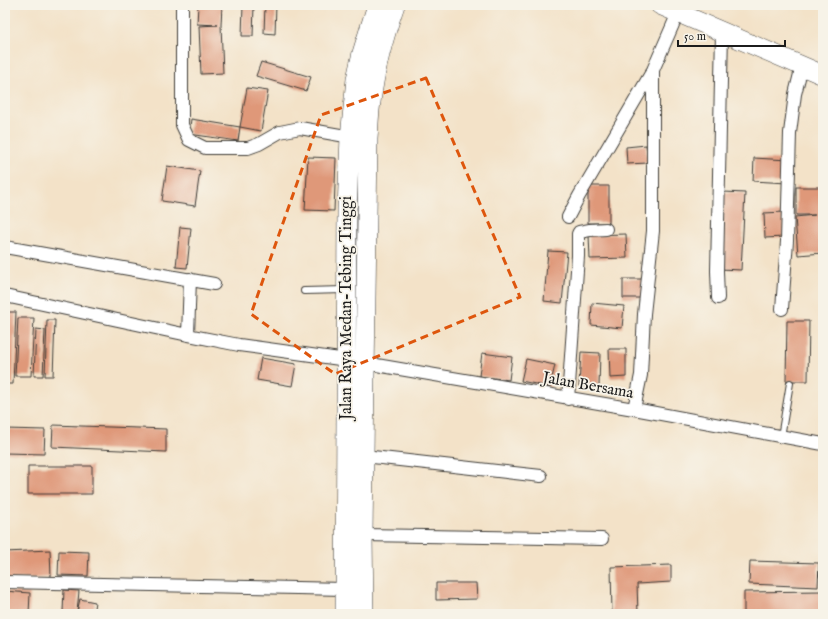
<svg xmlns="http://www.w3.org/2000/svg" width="828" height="619" viewBox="0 0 828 619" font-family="'IM FELL English',serif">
<rect width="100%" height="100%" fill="#f7f3e8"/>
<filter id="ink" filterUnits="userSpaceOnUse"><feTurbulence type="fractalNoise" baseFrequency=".025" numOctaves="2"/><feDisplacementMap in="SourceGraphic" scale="8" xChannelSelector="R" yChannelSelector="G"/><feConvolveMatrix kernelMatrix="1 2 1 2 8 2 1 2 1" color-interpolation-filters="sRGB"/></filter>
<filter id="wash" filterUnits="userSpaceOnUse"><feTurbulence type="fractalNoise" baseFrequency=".012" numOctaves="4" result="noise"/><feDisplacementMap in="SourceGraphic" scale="16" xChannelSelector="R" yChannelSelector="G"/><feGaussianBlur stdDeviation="0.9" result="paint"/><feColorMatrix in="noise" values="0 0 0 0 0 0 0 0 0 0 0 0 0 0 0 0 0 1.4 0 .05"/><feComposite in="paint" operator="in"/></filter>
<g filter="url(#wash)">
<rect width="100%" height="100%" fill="#f3e2c8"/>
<g id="blocks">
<path fill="#df9879" d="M198 5H222L221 25 223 73 201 74 199 26 218 25 197 24Z
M243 5H254L253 36H242Z
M265 5H276L275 34 264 33Z
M261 62 311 77 306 91 256 76Z
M247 88 268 91 261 131 240 127Z
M191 119 240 127 238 141 189 134Z
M646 145 648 163 627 164 626 147Z
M308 157 336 158 334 211 305 210Z
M754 158 788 160 787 183 753 181Z
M167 166 200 171 195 206 162 201Z
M588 186H609V223H588Z
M796 187H822L823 253 798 255 795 217 815 215H796Z
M724 192 745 193 741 270 720 269Z
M784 212V237L765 238 764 213Z
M180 227 191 228 187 268 176 267Z
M626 234 627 258 590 259 589 235Z
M548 251 567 252 562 303 544 301Z
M623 279H642L643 298H623Z
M5 303H8L7 312H16L13 384H5Z
M592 303 624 306 622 328 591 325Z
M18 318H34L31 376H15Z
M47 320H55L53 376H45Z
M787 321H809L808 381H786Z
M36 329 45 330 43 376H34Z
M609 349H626V377L610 378Z
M581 352 600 353 599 387 579 386Z
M482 353 512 357 509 380 479 376Z
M261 358 296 364 292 386 257 380Z
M526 359 555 365 550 387 521 381Z
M53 425 166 429V452L52 447Z
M5 429 45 430 44 454 5 453Z
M28 466H92V494H28Z
M50 550 51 577 5 580V552Z
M59 551 89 552 88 576 58 575Z
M750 561 819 563 818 587 749 584Z
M671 565V582L637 584 638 614H612L611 567Z
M436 583H476L477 599 436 600Z
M64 590 79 591 77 612 80 599 95 602 93 614H77V613L63 612Z
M5 591 30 593 29 614 5 612Z
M823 591V614H744V592Z"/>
</g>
</g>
<g filter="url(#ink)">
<use href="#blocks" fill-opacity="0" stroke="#3c3a36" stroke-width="1"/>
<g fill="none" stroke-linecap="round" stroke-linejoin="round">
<g stroke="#3c3a36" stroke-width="8">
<path id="service" d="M304 291 345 290
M781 437 790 383
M823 575V573"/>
</g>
<g stroke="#3c3a36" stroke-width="14">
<path id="minor" d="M182 5V125L189 140 205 148H248L259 144 280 132 300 128 357 138
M568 217 579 196 653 70 678 13
M5 247 214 284
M5 296 188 335 239 345 347 360 634 409 823 444
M718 298 717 271 722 32
M782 309 787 241 790 133 795 94 802 66
M188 335 190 279
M568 399 578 256V234L579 232 590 230 606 229
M634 409 641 375 644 314 653 231V70
M364 456 541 476
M363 535 602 539
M5 582 345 589"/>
</g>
<g stroke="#3c3a36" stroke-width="20">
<path id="trunk" d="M660 5 823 75
M345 614 347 210 350 137 356 79 362 53 377 5
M364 614 363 535 368 139C369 127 369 114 371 102 375 69 384 36 395 5"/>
</g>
<use href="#service" stroke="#fff" stroke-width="6"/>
<use href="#minor" stroke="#fff" stroke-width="12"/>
<use href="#trunk" stroke="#fff" stroke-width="19"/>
</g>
</g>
<path fill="none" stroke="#de560d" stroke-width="3" stroke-dasharray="8 5" stroke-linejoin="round" d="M426 78 520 297 335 374 251 314 321 115Z"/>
<g text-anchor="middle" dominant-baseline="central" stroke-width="3.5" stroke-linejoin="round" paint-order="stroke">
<g font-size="16" fill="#1c1c1c" stroke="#f7f3e8">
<text transform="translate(347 308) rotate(-90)">Jalan Raya Medan-Tebing Tinggi</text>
<text transform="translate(588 386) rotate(10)">Jalan Bersama</text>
</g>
</g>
<rect width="828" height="619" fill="none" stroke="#f7f3e8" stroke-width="20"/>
<path d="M678 40v6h107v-6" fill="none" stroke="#1c1c1c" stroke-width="2"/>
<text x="684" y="40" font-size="12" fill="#1c1c1c" stroke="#f7f3e8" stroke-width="3" paint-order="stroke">50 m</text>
</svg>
